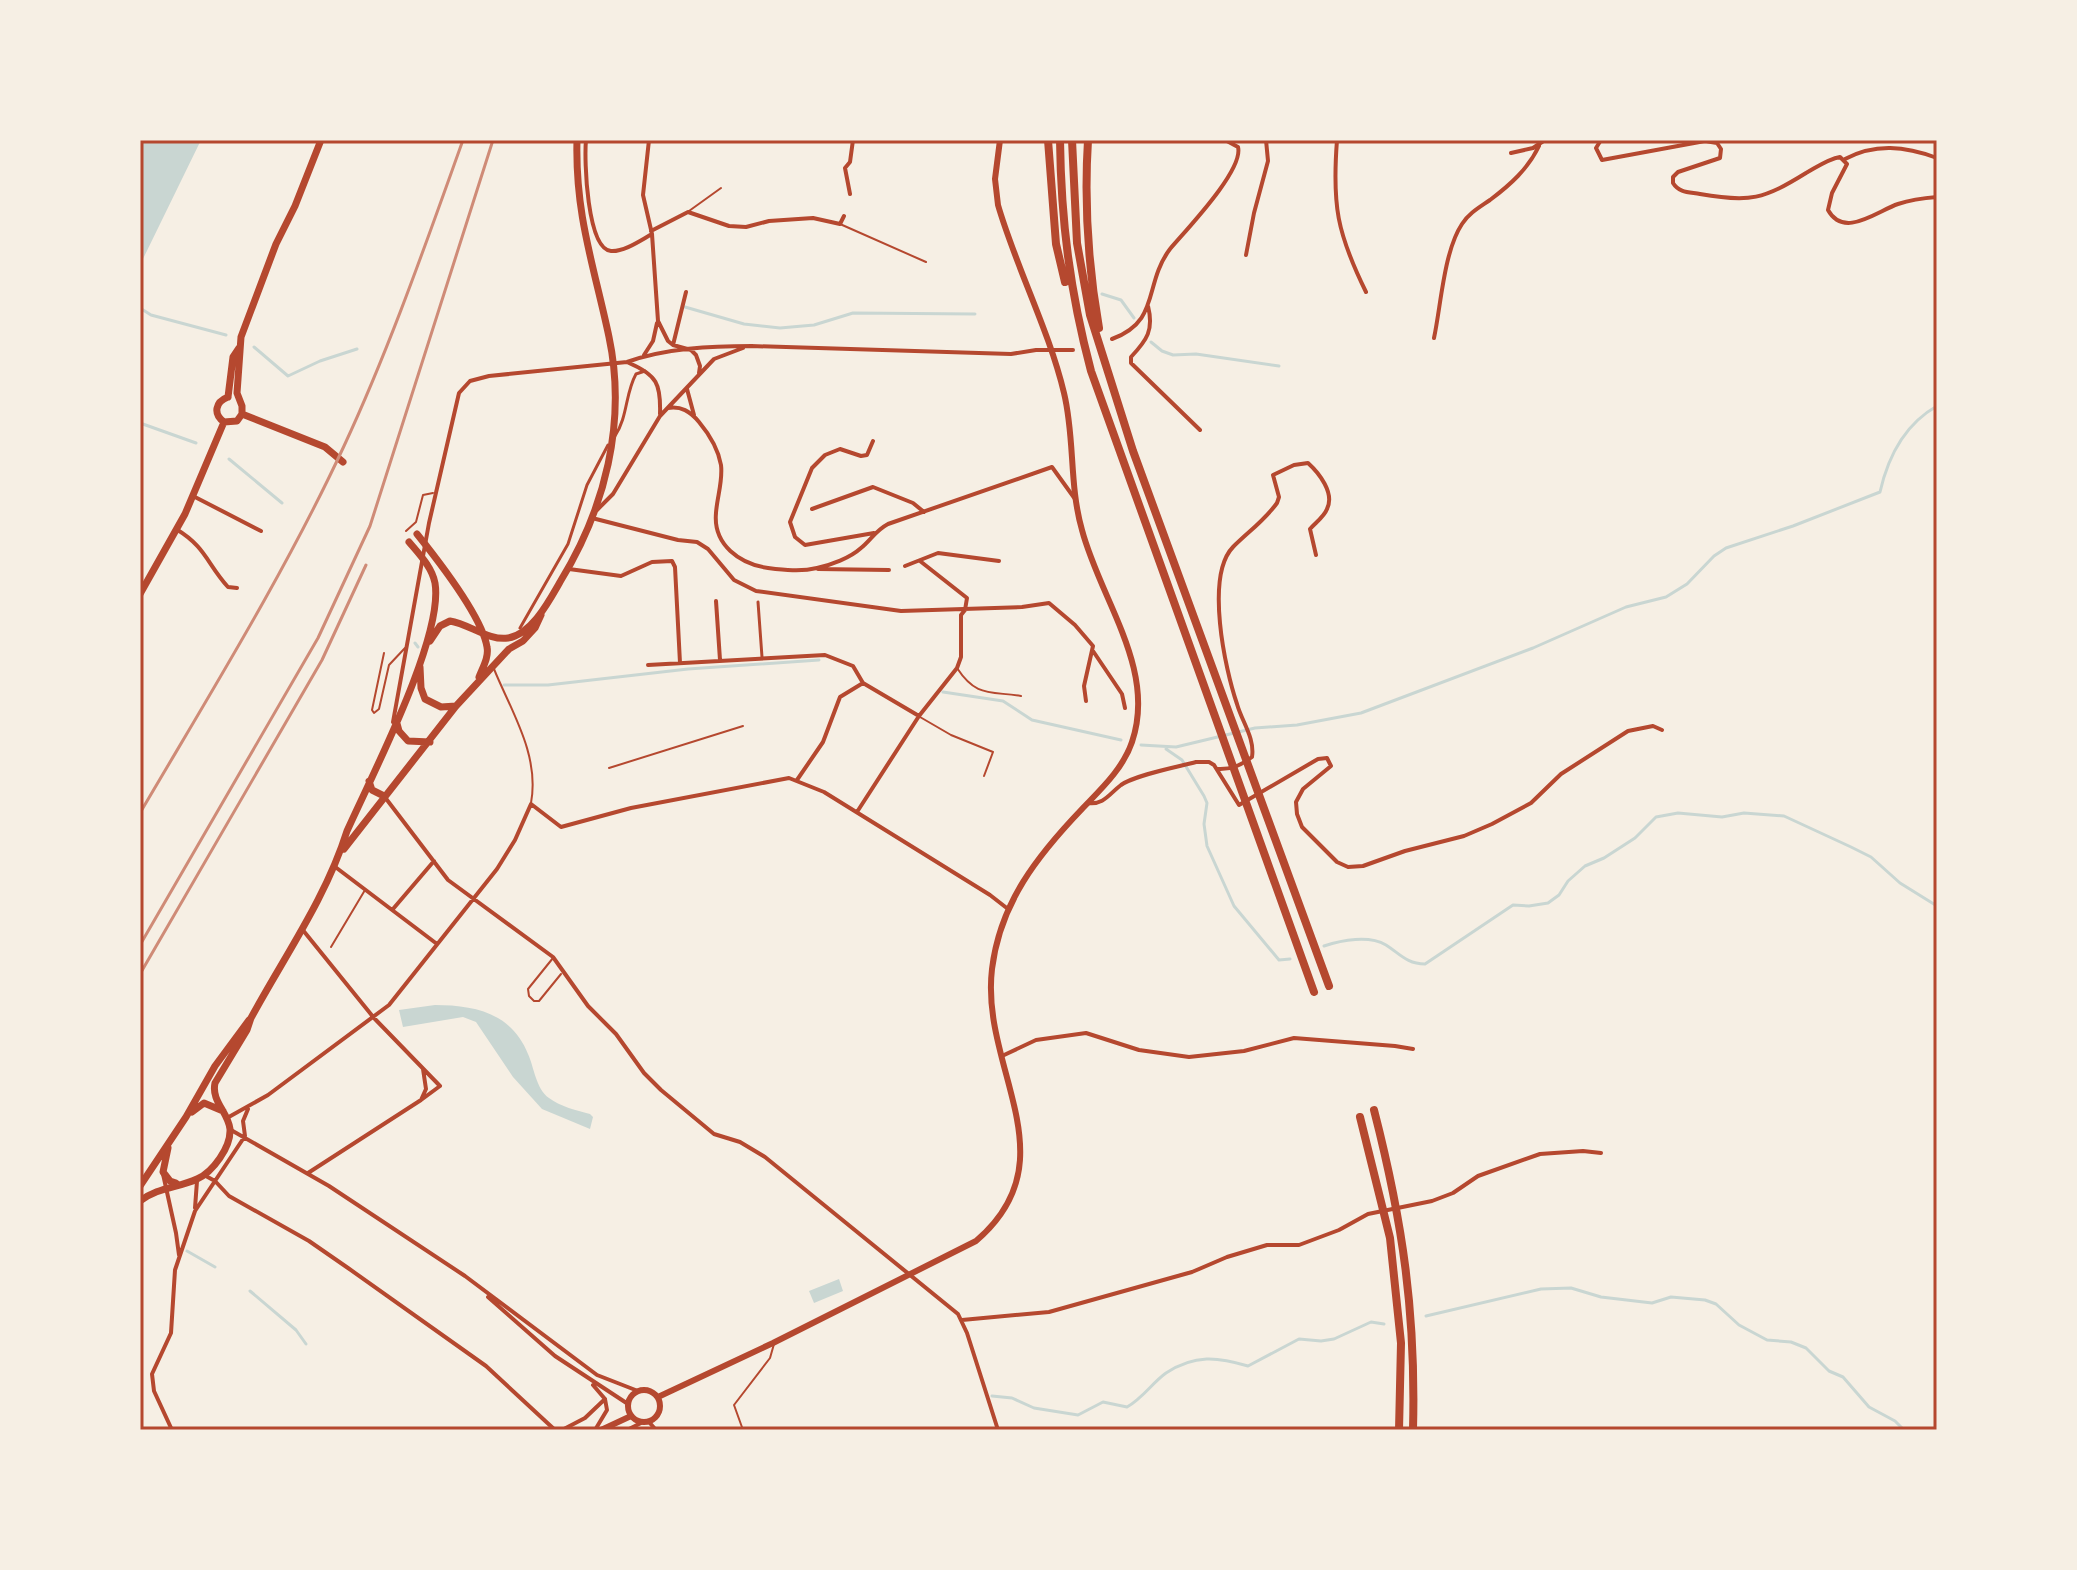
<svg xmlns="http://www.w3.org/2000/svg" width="2077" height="1570" viewBox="0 0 2077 1570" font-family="'Work Sans',sans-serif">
<rect width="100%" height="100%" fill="#f6efe4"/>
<path fill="#c9d6d2" d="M140 140H201L140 265Z
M435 1005C474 1005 512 1013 528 1054 534 1067 536 1089 549 1098 559 1106 578 1111 590 1114L593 1117 590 1129 542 1109 513 1077 476 1022 463 1017 403 1027 399 1010Z
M839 1279 843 1291 814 1303 809 1291Z"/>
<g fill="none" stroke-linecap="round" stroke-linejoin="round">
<path stroke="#c9d6d2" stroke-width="3" d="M1102 294 1121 300 1134 318
M685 307 744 324 780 328 814 325 853 313 975 314
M140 308 151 315 226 335
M1151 342 1162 351 1173 355 1196 354 1279 366
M254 347 288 376 320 361 357 349
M140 423 196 443
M229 459 282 503
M415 643 418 647
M504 685H548L688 669 819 660
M943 692 1003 701 1032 720 1121 740
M1141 745 1176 747 1255 728 1297 725 1361 713 1533 648 1626 607 1666 597 1687 584 1714 556 1726 548 1793 526 1880 492C1888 457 1905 424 1937 406
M1166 749 1182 760 1204 796 1207 803 1204 824 1207 846 1234 906 1279 960 1290 959
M1324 946C1342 940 1369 935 1386 945 1400 954 1407 964 1425 964L1513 905 1529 906 1548 903 1559 895 1568 881 1585 866 1604 858 1635 838 1656 817 1678 813 1722 817 1744 813 1784 816 1851 847 1871 857 1900 883 1937 906
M187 1251 215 1267
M250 1291 296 1330 306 1344
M1426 1316 1541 1289 1571 1288 1601 1297 1652 1303 1671 1297 1705 1300 1716 1304 1739 1325 1767 1340 1791 1342 1806 1348 1829 1371 1843 1377 1869 1407 1895 1421 1904 1430
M992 1396 1012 1398 1034 1408 1078 1415 1103 1402 1127 1407C1143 1398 1152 1383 1166 1373 1195 1354 1218 1357 1248 1366L1299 1339 1321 1341 1334 1339 1371 1322 1384 1324"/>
<path stroke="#b5482f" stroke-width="2" d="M689 211 721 188
M840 224 926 262
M406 531 416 522 423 495 433 493
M384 653 372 710 374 713 379 709 389 665 405 648
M957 668C976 697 989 691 1021 696
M494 669C511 711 540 755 531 803
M920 717 951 735 993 752 984 776
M609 768 743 726
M331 947 365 890
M553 958 528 989 529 996 534 1001H539L561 974
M743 1430 734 1405 770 1358 774 1344"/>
<path stroke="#b5482f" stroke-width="3" d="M615 436C628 416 625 394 636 374L645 371
M758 602 762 657
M520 628 568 544 587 485 608 445"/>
<path stroke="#b5482f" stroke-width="4" d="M586 140C584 160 587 249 611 251 624 252 641 240 652 234
M649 140 643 195 652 234 658 321 668 341 673 345 691 350 696 355 700 366 699 373
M1337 140C1332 205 1337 233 1366 292
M1601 140 1596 148 1602 160 1705 141 1717 143 1721 149 1720 158 1678 172 1673 177V183C1679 193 1690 192 1700 194 1750 203 1764 199 1806 173 1817 167 1828 159 1840 157L1847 164 1832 193 1828 210C1844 239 1877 211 1898 204 1910 200 1924 198 1937 197
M1511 153 1533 148 1545 140
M1845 159C1875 143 1905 146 1937 158
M850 194 845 168 850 162 853 140
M651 231 688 212 729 226 746 227 769 221 813 218 840 224 844 216
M1246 255 1254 213 1268 161 1266 140
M1148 306C1154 330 1147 340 1131 357V363L1200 430
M1434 338C1441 305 1444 251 1462 224 1469 213 1480 207 1490 200 1510 185 1528 169 1539 146
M1112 339C1161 321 1143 285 1170 249 1186 230 1244 170 1238 147L1225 140
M673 345 686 292
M751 346 1011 354 1036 350H1073
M644 355 653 341 657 323
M629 363C657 375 661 384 660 414
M687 389 694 415
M668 408C681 406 690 411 699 422 709 434 718 448 721 465 723 481 717 497 716 513 713 545 740 564 768 568 784 570 801 572 817 568 831 565 850 558 861 548 871 540 875 531 888 524L1052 467 1075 499
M873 441 867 455 861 456 840 449 825 455 812 468 790 522 795 537 805 545 874 533
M193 496 261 531
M812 509 873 487 913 503 924 512
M597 510 613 494 660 416 714 359 743 348
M592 518 678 540 697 542 708 549 734 580 756 591 901 611 1022 607 1049 603 1075 625 1093 646 1084 686 1086 701
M176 529C206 547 207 564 228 587L237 588
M905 566 938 553 999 561
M569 569 621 576 652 562 672 561 675 567 680 663
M818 569 889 570
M716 601 720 660
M1093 651 1122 694 1125 708
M648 665 825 655 853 666 863 683
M863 683 919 716 957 668 961 657V615L965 610 967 598 920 561
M393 722 429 523 459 393 470 381 489 376 627 362C666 348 711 346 752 346
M1217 769C1231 770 1241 765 1252 757 1255 738 1242 722 1237 704 1225 669 1205 576 1233 547 1248 532 1265 520 1277 503L1279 497 1273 475 1294 465 1308 463C1319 473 1335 493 1327 509 1324 517 1315 523 1310 529L1316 555
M797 780 823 742 840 697 863 683
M384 796 448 880 553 957 588 1006 616 1034 644 1073 661 1090 714 1134 740 1142 765 1157 958 1314 967 1333 998 1430
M1088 803C1104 805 1109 794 1121 785 1135 775 1177 767 1196 762H1209L1214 765 1239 805 1318 759 1327 758 1331 766 1303 789 1296 802 1297 814 1302 827 1337 862 1348 867 1363 866 1405 851 1464 836 1492 824 1531 803 1561 774 1628 731 1653 726 1662 730
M857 812 919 716
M334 866 437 944
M393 909 434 861
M302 929 374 1018 440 1086 421 1100
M1002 1056 1036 1040 1086 1033 1139 1050 1189 1057 1244 1051 1294 1038 1395 1046 1413 1049
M227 1118 268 1095 389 1005 497 869 515 840 531 804 561 827 631 808 789 778 824 792 990 895 1008 909
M231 1130 329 1186 465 1276 597 1375 638 1391
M308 1173 421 1100 426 1089 423 1069
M163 1174 176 1233 179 1255
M204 1175 215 1181 229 1196 309 1241 348 1268 486 1366 555 1430
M195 1208 197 1181
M488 1297 555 1356 628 1404
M962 1320 1049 1312 1192 1272 1227 1257 1267 1245H1299L1339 1230 1368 1214 1432 1201 1453 1193 1478 1176 1540 1154 1583 1151 1601 1153
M593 1385 605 1399 607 1410 595 1430
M649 1422 656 1430
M172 1430 154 1391 152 1374 171 1333 175 1270 195 1211 245 1136 243 1121 248 1109
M562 1430 585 1418 605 1399
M627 1430 641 1423"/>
<path stroke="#b5482f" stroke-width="6" d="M628 1406a16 16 0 1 1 32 0a16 16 0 1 1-32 0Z
M658 1397 773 1343 976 1241C1072 1159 980 1069 992 969 1000 903 1037 856 1082 809 1100 790 1123 769 1132 742 1157 669 1100 599 1082 530 1069 485 1075 438 1064 393 1049 330 1016 267 998 205L995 179 1000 140
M601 1430 631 1416"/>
<path stroke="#b5482f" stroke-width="7" d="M228 397 233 357 239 348
M242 414V406L237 393 241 337 276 244 295 206 321 140
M242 414 325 447 343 462
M224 422C213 414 215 402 228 397
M224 422 237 421 242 414
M417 534C437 559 482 616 487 647 489 657 483 667 479 677
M140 594 185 514 224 422
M430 641 440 626 450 621C469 624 489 641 508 638 532 634 549 601 560 582 605 509 627 422 609 337 594 266 575 215 577 140
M420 667 421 688 425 699 441 707 456 706
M396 720 399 731 408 741 430 742
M369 781 372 790 384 796
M344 849 456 706 509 649 523 641 535 628 541 615
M192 1112 204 1103 223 1111
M168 1148 163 1172 170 1181 176 1183
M140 1186 186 1117 215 1066 249 1020
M140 1201C158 1187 178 1188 197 1179 213 1172 231 1147 230 1129 228 1112 211 1101 215 1083L247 1030 251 1018C284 957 326 898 347 831 371 777 444 637 435 583 432 567 419 554 409 542"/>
<path stroke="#b5482f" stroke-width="8" d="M1048 140 1056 244 1065 282
M1060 140C1061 221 1070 292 1091 371L1314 992
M1072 140 1077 243 1090 315 1133 451 1329 986
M1088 140C1084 204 1088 265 1099 328
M1374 1110C1403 1223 1416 1314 1413 1430
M1360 1117 1390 1238 1401 1343 1399 1430"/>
<path stroke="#cf8b77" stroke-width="3" d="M140 813C211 692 285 573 344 446 390 347 426 243 463 140
M140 945 318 638 370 526 493 140
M140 974 322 660 366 565"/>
</g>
<rect width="2077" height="1570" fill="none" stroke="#f6efe4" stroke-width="284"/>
<rect x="142" y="142" width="1793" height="1286" fill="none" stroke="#b5482f" stroke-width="3"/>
</svg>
